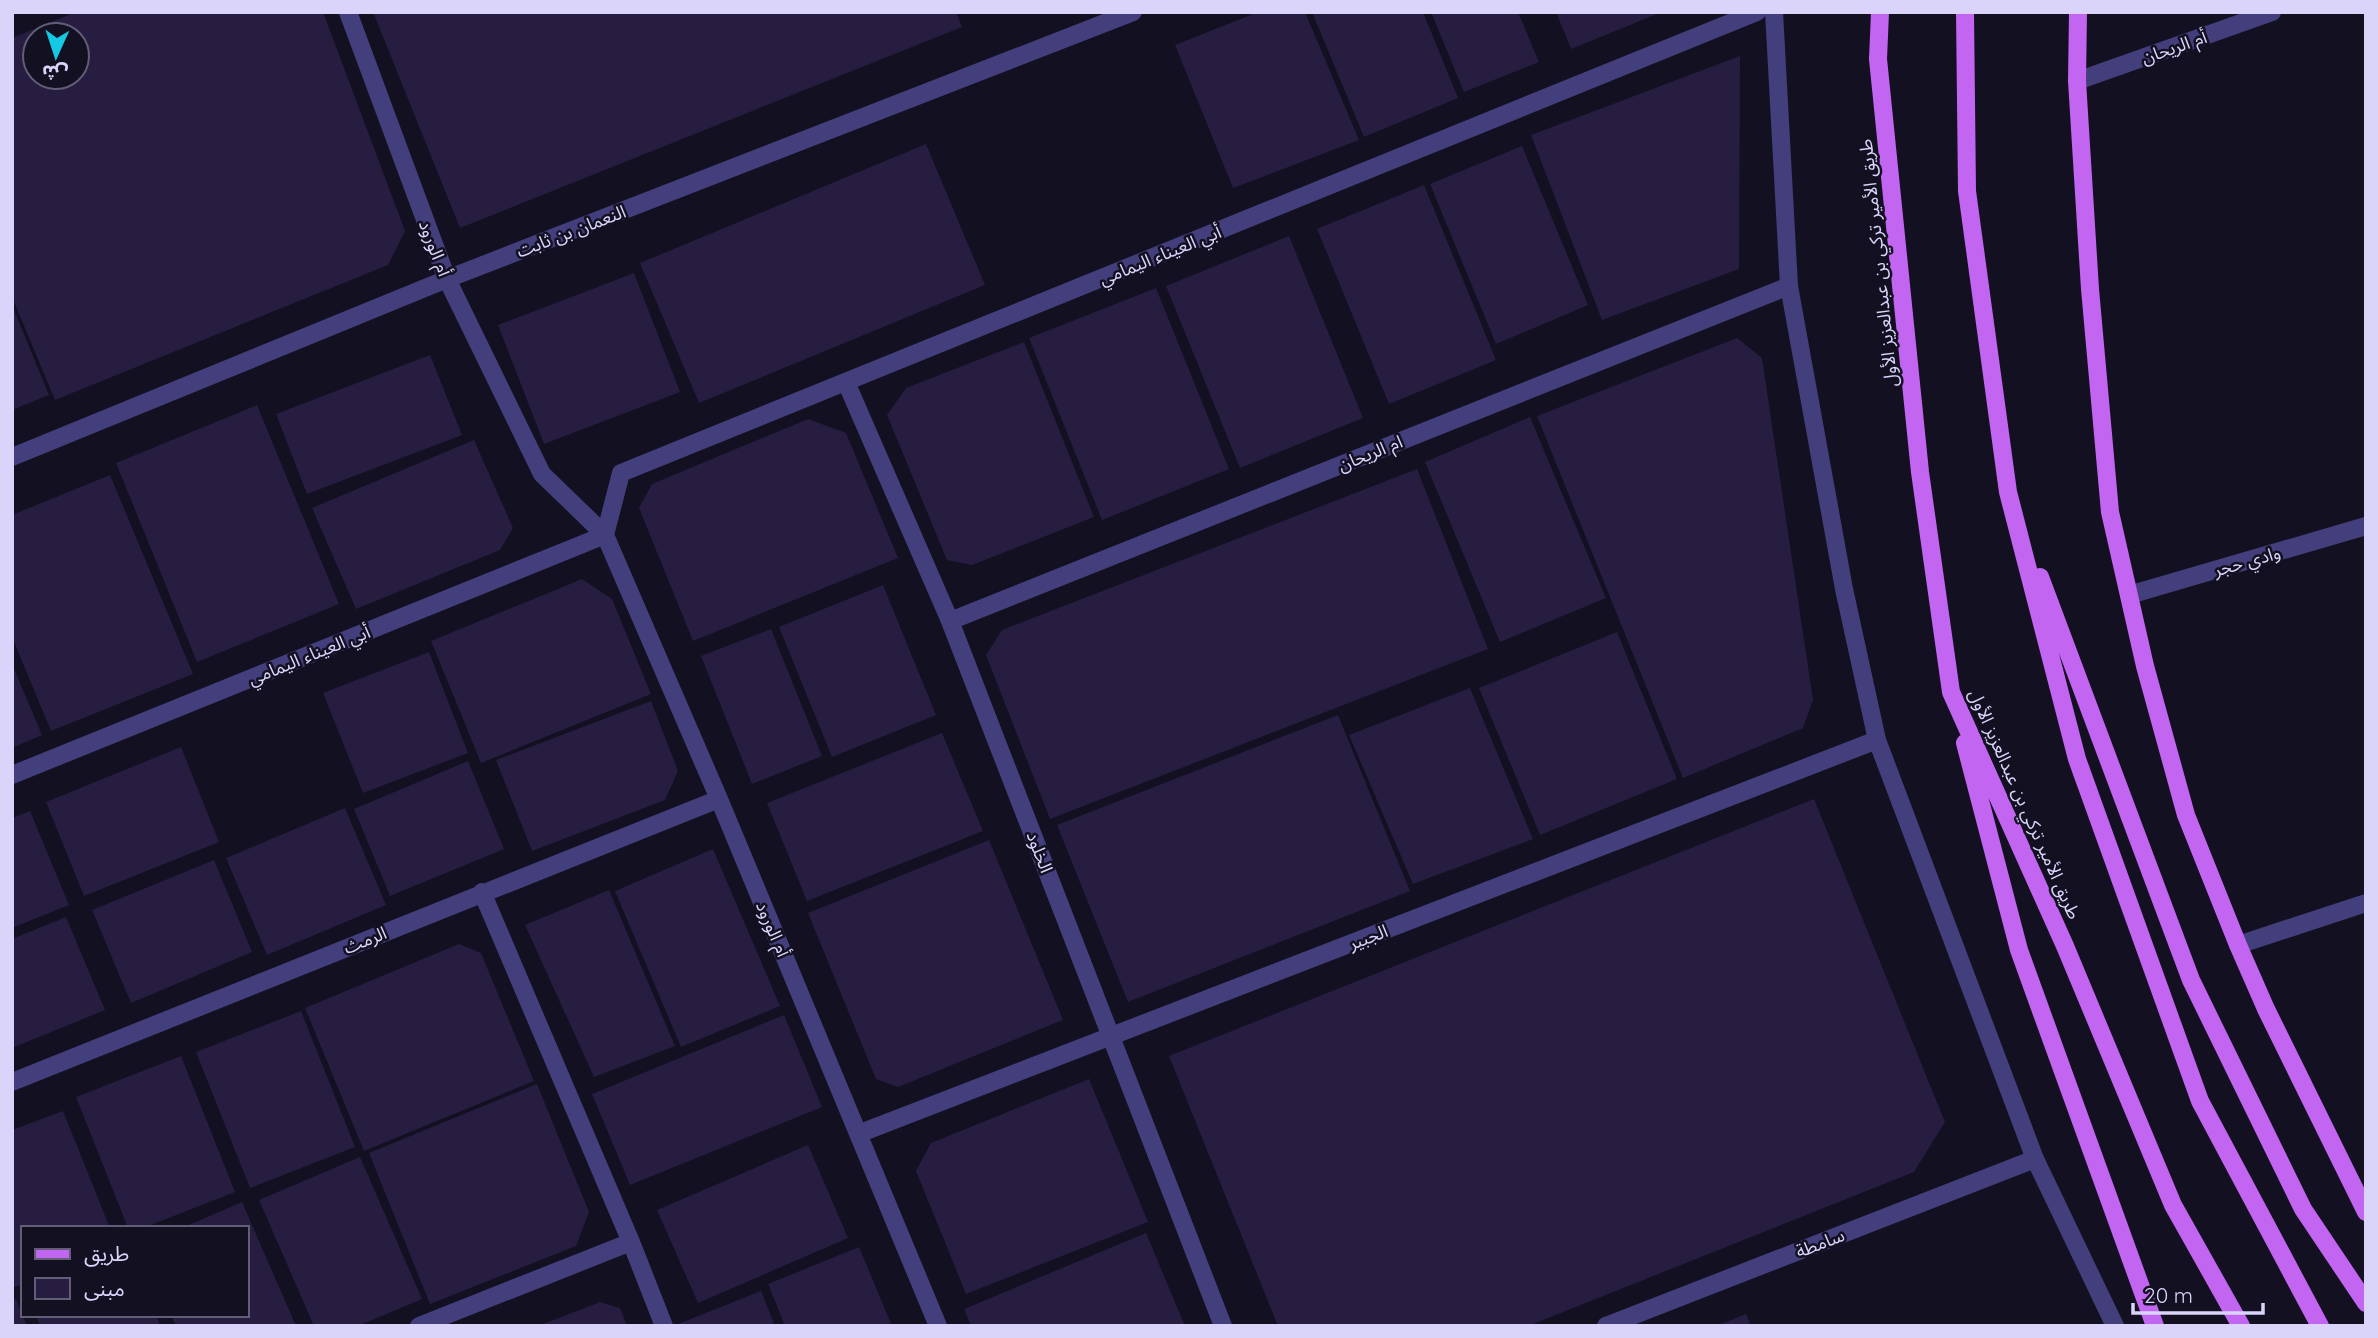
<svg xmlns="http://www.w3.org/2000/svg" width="2378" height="1338" viewBox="0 0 2378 1338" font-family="Quicksand,'Noto Sans Arabic',sans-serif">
<rect width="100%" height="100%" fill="#131021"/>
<path fill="#261d40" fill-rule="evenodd" d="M76 12H323L405 231 388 265 55 400 12 297V38ZM35 35H77V77H35Z
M373 12H956L962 27 460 228Z
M1258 12H1305L1359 140 1233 188 1175 45Z
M1312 12H1423L1458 98 1364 137Z
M1431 12H1518L1539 62 1464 92Z
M1556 12H1662L1571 49Z
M1740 56 1739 269 1602 320 1531 135Z
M926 144 985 285 699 403 640 263Z
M1522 146 1588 305 1496 344 1430 184Z
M1424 185 1496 360 1389 404 1317 229Z
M1289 236 1363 418 1240 468 1166 286Z
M634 273 680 392 544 444 498 325Z
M1156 288 1229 469 1102 520 1029 338Z
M12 305 49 395 12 410Z
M1737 338 1762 358 1813 700 1803 728 1683 778 1537 416Z
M1024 342 1094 517 972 565 947 560 887 415 906 388Z
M430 355 462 435 307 494 276 414Z
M257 405 339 604 197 662 116 463Z
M1530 417 1606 598 1500 642 1425 462Z
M808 419 846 433 898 558 693 641 639 508 652 484Z
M474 440 513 528 500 550 356 609 312 508Z
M1417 469 1488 649 1050 819 986 655 1002 630Z
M110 475 193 674 51 731 12 637V515Z
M582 579 612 599 651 694 481 763 431 641Z
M883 585 936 715 832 757 779 627Z
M771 629 822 756 752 784 701 656Z
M1617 632 1677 779 1540 835 1479 688Z
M429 652 468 753 363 793 323 693Z
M12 664 42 735 12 748Z
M1470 688 1533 839 1413 884 1349 735Z
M651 701 678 771 665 800 532 851 496 760Z
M1338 715 1410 891 1128 1002 1057 825Z
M942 733 983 831 807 901 767 803Z
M181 747 219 842 84 896 46 802Z
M468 761 504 849 390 896 354 809Z
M1814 799 1945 1122 1914 1172 1528 1326H1278L1169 1056Z
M345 808 386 905 267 955 226 858Z
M30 811 69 905 12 928V818Z
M989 840 1063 1020 898 1087 876 1079 808 913Z
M713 849 780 1006 681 1047 615 891Z
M214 860 252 952 131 1003 92 910Z
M609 890 675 1046 594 1077 525 925Z
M66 917 105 1010 12 1048V939Z
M459 944 481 953 534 1081 364 1151 305 1008Z
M301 1011 355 1147 250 1188 196 1052Z
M784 1015 822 1107 630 1185 592 1094Z
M181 1056 235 1192 143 1228H128L76 1097Z
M1089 1079 1148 1222 966 1294 916 1171 931 1143Z
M537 1084 589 1212 576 1246 430 1304 369 1153Z
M63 1111 110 1228H23V1284L12 1288V1130Z
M808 1145 848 1238 698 1303 657 1210Z
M360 1157 422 1299 358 1326H314L259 1200Z
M242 1202 296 1326H176L171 1315H247V1228H182Z
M1146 1233 1185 1326H971L964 1309Z
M859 1247 892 1326H785L768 1284Z
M761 1291 775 1326H679L678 1324Z
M16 1299 27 1326H12V1300Z
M600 1302 620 1308 627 1326H538Z
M1746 1314 1751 1326H1716Z
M36 1315H156L160 1326H40Z"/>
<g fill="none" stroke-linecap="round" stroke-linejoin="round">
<path stroke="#433f7c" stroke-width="18" d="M348 12 447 279 542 474 605 535 621 473 1757 12
M2077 81 2272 12
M846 382 950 621 1223 1326
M12 457 447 279 1133 12
M2129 595 2366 526
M950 621 1789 286
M12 775 605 535 719 799 938 1326
M482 892 631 1242 664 1326
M2238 945 2366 903
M12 1082 719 799
M858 1134 1877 740
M419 1326 631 1242
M1606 1326 2035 1159"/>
<path stroke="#433f7c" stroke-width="18" d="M1774 12 1789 286 1844 589 1877 740 2035 1159 2115 1326"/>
<path stroke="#c265f1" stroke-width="18" d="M1880 12 1878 59 1920 472 1951 692 2065 946 2173 1205 2241 1326
M1965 12 1967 191 2008 492 2077 759 2200 1101 2320 1326
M2078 12 2077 81 2090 289 2110 512 2145 666 2186 815 2238 945 2266 1009 2366 1212
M2040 577 2191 980 2303 1209 2366 1303
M1965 743 2019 950 2155 1326"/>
</g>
<g text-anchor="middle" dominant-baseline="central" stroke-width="5" stroke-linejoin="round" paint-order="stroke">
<g font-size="18" fill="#dad4fb" stroke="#131021">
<text transform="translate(2174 47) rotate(-19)">أم الريحان</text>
<text transform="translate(571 231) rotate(-21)">النعمان بن ثابت</text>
<text transform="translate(435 248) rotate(69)">أم الورود</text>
<text transform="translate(1160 255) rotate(-22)">أبي العيناء اليمامي</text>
<text transform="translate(1878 263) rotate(-96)">طريق الأمير تركي بن عبدالعزيز الأول</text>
<text transform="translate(1370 453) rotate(-22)">ام الريحان</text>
<text transform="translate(2247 561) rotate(-16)">وادي حجر</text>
<text transform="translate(309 655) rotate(-22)">أبي العيناء اليمامي</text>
<text transform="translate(2025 804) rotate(66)">طريق الأمير تركي بن عبدالعزيز الأول</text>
<text transform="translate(1040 852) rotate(69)">الخلود</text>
<text transform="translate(773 929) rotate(67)">أم الورود</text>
<text transform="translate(1368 937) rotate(-21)">الجبير</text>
<text transform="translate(365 940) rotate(-22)">الرمث</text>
<text transform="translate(1820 1243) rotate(-21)">سامطة</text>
</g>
</g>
<rect width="2378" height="1338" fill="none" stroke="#dad4fb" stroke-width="28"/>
<rect x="21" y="1226" width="228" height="91" fill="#131021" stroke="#635e78" stroke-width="2"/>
<rect x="35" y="1249" width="35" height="10" fill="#c265f1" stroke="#635e78" stroke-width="2"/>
<text x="84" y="1261" font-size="21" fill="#dad4fb">طريق</text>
<rect x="35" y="1278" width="35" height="21" fill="#261d40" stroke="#635e78" stroke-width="2"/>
<text x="84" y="1296" font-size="21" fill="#dad4fb">مبنى</text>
<g transform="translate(56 56) rotate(183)"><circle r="33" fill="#131021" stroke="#635e78" stroke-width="2"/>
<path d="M0-5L12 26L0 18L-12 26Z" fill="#15c9e5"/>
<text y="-10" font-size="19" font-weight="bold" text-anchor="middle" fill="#dad4fb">ش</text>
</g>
<path d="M2133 1303v10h130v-10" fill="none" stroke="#dad4fb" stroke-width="3.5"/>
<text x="2144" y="1303" font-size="21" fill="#dad4fb" stroke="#131021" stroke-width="5" paint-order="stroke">20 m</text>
</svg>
